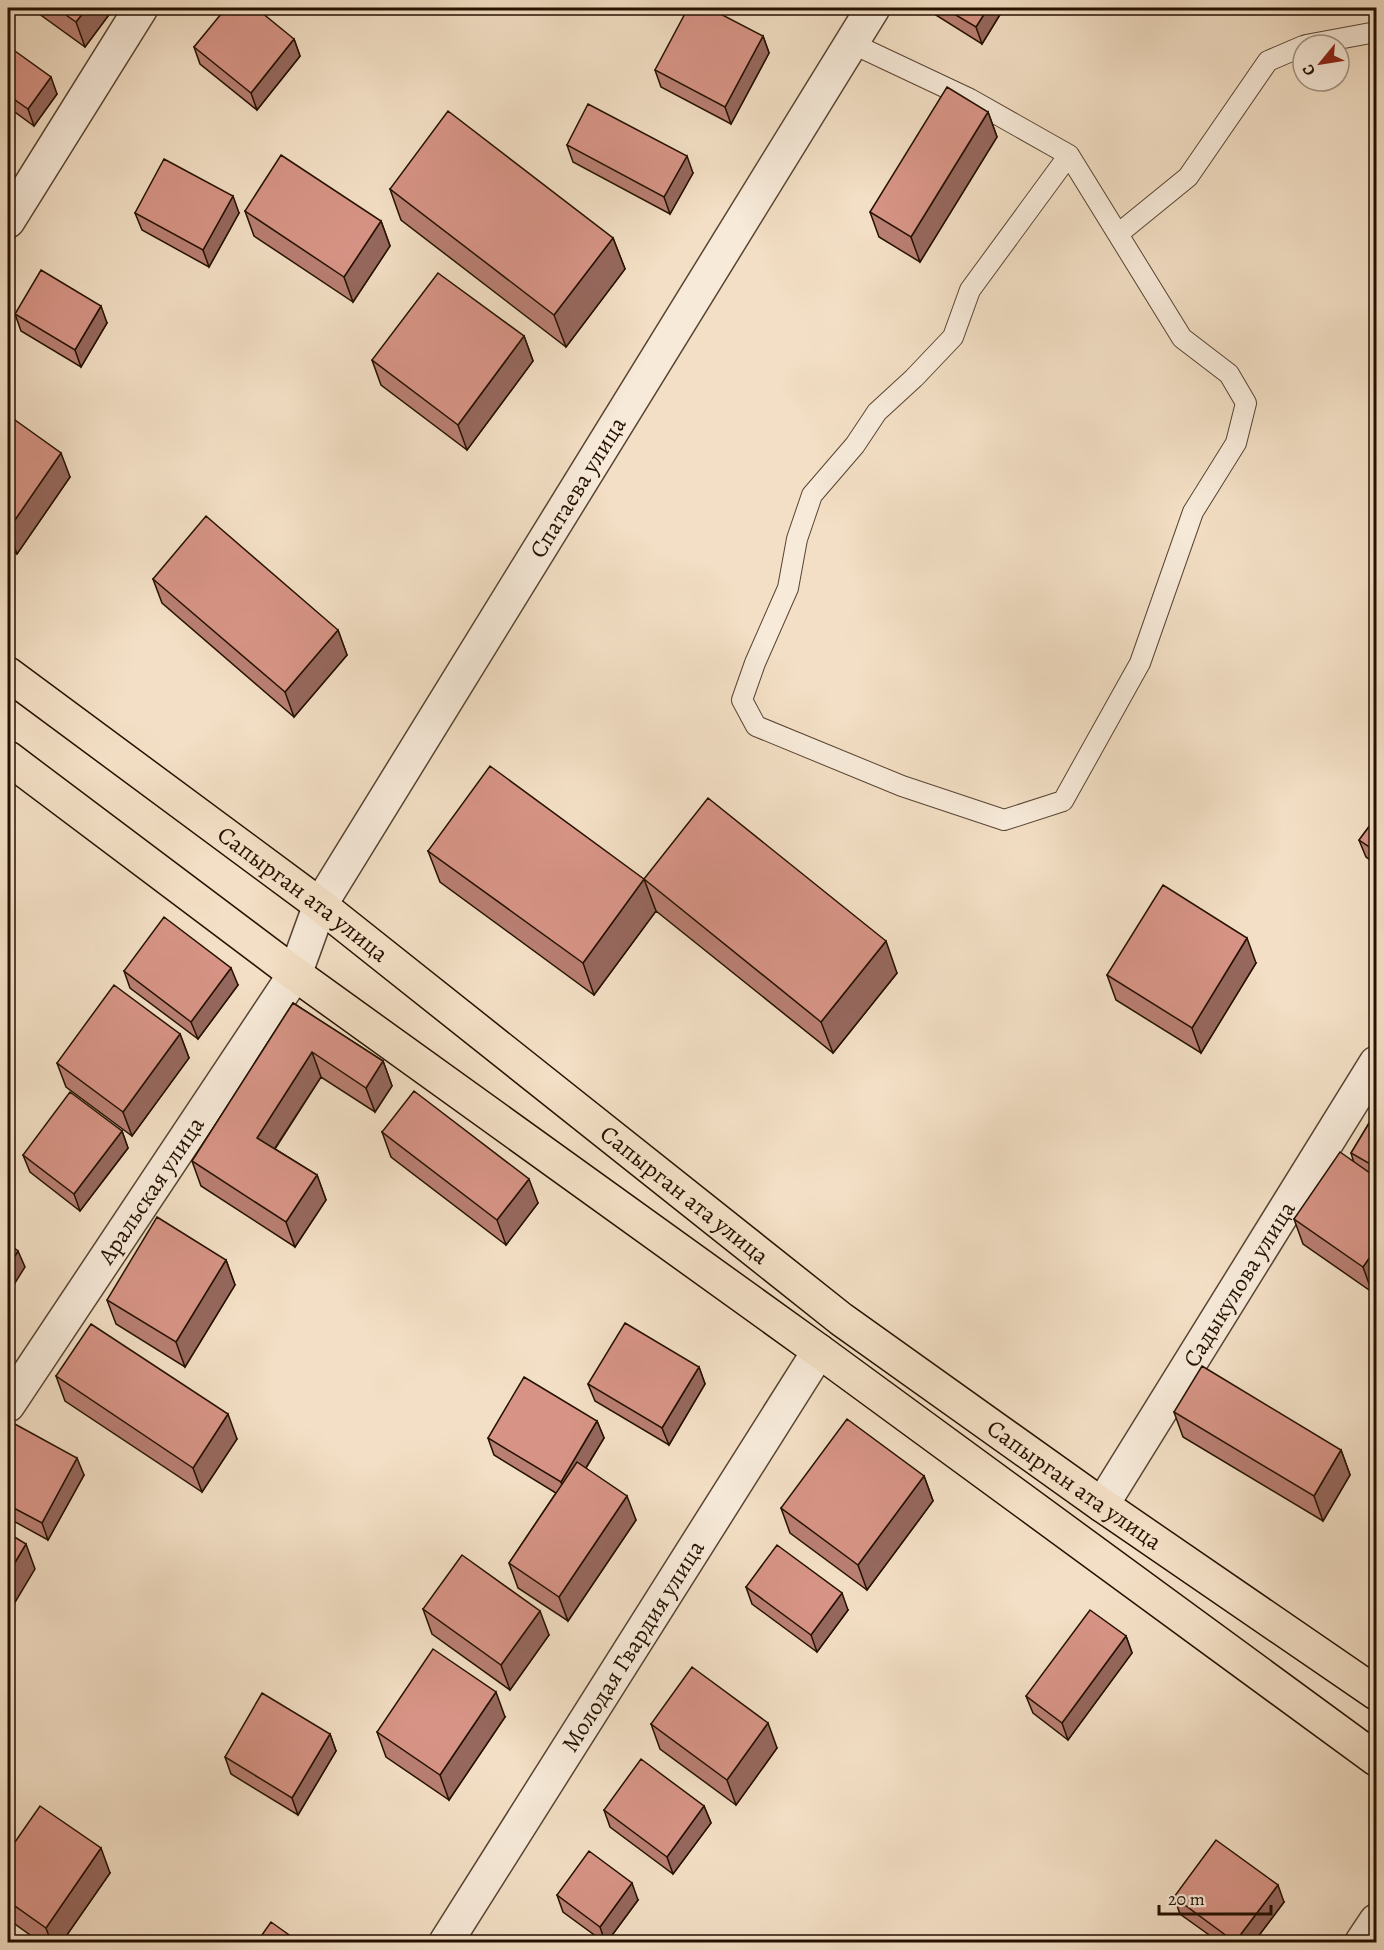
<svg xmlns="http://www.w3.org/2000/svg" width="1384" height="1950" viewBox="0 0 1384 1950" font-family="Alegreya,serif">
<rect width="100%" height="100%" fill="#f3dfc5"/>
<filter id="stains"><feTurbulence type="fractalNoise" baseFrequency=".00333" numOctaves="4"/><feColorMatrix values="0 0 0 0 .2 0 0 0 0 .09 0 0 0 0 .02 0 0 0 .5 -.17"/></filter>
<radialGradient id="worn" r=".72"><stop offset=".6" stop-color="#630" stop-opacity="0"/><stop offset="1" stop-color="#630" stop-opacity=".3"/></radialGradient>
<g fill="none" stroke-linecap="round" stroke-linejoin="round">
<g stroke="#584431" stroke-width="22">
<path id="lane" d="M849 42 970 99 1069 155 1182 338 1229 374 1246 403 1236 443 1193 512 1140 663 1063 801 1004 820 902 786 756 726 742 700 755 663 788 588 797 539 812 495 855 445 877 412 914 378 953 337 970 290 1069 155
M1306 45 1376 32
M1118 234 1188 177 1268 61 1303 46"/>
</g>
<g stroke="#584431" stroke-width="36">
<g id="street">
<path d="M8 221 141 8"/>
<path id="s1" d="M8 1405 295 974 320 905 873 8"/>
<path id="s2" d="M1102 1505 1376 1063"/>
<path id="s3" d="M446 1942 819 1351"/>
<path d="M1362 1942 1376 1921"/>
</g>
</g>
<g stroke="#251100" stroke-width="36">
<g id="primary">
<path id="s4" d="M8 674 320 905 841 1319 1102 1505 1376 1693"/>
<path d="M8 758 295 974 819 1351 1376 1759"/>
</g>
</g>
<use href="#lane" stroke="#f7ead9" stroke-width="20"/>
<use href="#street" stroke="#f7ead9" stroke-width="33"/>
<use href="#primary" stroke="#f3dfc5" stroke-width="33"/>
</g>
<path fill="#b97f73" stroke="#251100" stroke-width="1.5" d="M31 8H114L85 47Z
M929 8H1004L982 44 931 12Z
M763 36 769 53 731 124 661 87 655 70Z
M294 39 300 56 257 110 200 64 194 47Z
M8 46 57 94 34 126 8 107Z
M988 112 997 137 920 262 879 237 870 212Z
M567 145 693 173 670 214 573 162Z
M390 189 613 238 625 269 566 347 401 220Z
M245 211 381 221 390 246 353 302 254 236Z
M135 213H239L209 267 142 230Z
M15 314 107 323 81 367 21 331Z
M524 336 533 361 467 450 381 385 372 360Z
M8 415 70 477 17 554 8 548Z
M153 579 338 630 347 655 294 717 162 603Z
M1377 816V865L1366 857 1359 840Z
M428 851 644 879 897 973 833 1053 656 911 594 995 440 882Z
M1256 963 1201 1053 1116 1000 1107 975Z
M124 971 238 985 198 1039 130 988Z
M293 1003 383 1061 392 1086 375 1112 321 1077 275 1149 317 1175 326 1200 295 1247 201 1186 192 1161Z
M180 1034 189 1058 132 1136 66 1087 57 1063Z
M1377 1110V1285L1372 1292 1303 1244 1294 1219 1354 1163 1351 1153Z
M122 1131 128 1148 80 1211 30 1172 23 1155Z
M382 1132 538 1203 506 1245 391 1157Z
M226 1260 235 1285 185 1367 116 1324 107 1300Z
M699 1367 705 1384 669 1445 595 1401 588 1384Z
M56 1376 237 1439 202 1492 65 1401Z
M1174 1412 1341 1450 1350 1475 1323 1521 1183 1437Z
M597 1421 604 1438 586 1468 636 1520 568 1621 518 1588 509 1563 556 1493 494 1455 488 1438Z
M8 1433 84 1475 48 1540 8 1518Z
M924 1476 933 1501 867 1590 790 1533 781 1508Z
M746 1587 848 1610 817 1652 752 1604Z
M423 1609 549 1635 510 1690 432 1634Z
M1126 1636 1132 1653 1068 1740 1033 1713 1026 1696Z
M505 1717 449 1800 386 1757 377 1732Z
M651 1724 777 1748 736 1805 660 1749Z
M330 1734 336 1751 298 1815 231 1774 225 1757Z
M704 1806 711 1823 673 1874 610 1827 604 1810Z
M8 1852 110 1873 62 1942H40L8 1919Z
M557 1895 638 1900 607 1942H604L563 1912Z
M1174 1897 1284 1902 1254 1942H1219L1180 1914Z"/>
<path fill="#96685e" stroke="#251100" stroke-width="1.5" d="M87 8H114L85 47 76 22Z
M988 8H1004L982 44 976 27Z
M763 36 769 53 731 124 725 107Z
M294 39 300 56 257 110 251 93Z
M51 77 57 94 34 126 28 109Z
M988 112 997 137 920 262 911 237Z
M687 156 693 173 670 214 664 197Z
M233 196 239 213 209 267 203 250Z
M381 221 390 246 353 302 344 277Z
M613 238 625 269 566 347 554 315Z
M101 306 107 323 81 367 75 350Z
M524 336 533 361 467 450 458 425Z
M61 453 70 477 17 554 8 530Z
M338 630 347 655 294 717 285 692Z
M644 879 656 911 594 995 583 963Z
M1247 938 1256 963 1201 1053 1192 1028Z
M886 941 897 973 833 1053 821 1022Z
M231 968 238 985 198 1039 191 1022Z
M180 1034 189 1058 132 1136 123 1112Z
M312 1052 321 1077 266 1162 257 1138Z
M383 1061 392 1086 375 1112 366 1088Z
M122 1131 128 1148 80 1211 74 1194Z
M317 1175 326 1200 295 1247 286 1222Z
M529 1179 538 1203 506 1245 497 1220Z
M1377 1247V1285L1372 1292 1363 1267Z
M18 1251 25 1267 8 1294V1267Z
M226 1260 235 1285 185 1367 176 1342Z
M699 1367 705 1384 669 1445 662 1428Z
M228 1414 237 1439 202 1492 193 1468Z
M597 1421 604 1438 567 1499 561 1482Z
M1341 1450 1350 1475 1323 1521 1314 1496Z
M77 1458 84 1475 48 1540 42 1523Z
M924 1476 933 1501 867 1590 858 1565Z
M627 1496 636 1520 568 1621 559 1597Z
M26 1544 35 1569 8 1614V1574Z
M842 1593 848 1610 817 1652 811 1635Z
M540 1611 549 1635 510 1690 501 1665Z
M1126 1636 1132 1653 1068 1740 1062 1723Z
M496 1692 505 1717 449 1800 440 1775Z
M768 1723 777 1748 736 1805 727 1780Z
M330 1734 336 1751 298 1815 292 1798Z
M704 1806 711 1823 673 1874 667 1857Z
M101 1848 110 1873 62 1942H51L46 1928Z
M632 1883 638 1900 607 1942H605L600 1927Z
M1278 1885 1284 1902 1254 1942H1235Z"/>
<path fill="#d79486" stroke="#251100" stroke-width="1.5" d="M56 8H87L76 22Z
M226 8H256L294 39 251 93 194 47Z
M688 8H709L763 36 725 107 655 70Z
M944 8H988L976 27Z
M8 46 51 77 28 109 8 95Z
M947 87 988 112 911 237 870 212Z
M588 104 687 156 664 197 567 145Z
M448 111 613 238 554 315 390 189Z
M281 155 381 221 344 277 245 211Z
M164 159 233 196 203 250 135 213Z
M41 270 101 306 75 350 15 314Z
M438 273 524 336 458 425 372 360Z
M8 415 61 453 8 530Z
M206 516 338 630 285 692 153 579Z
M490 766 644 879 708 798 886 941 821 1022 644 879 583 963 428 851Z
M1377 816V852L1359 840Z
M1163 885 1247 938 1192 1028 1107 975Z
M164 917 231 968 191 1022 124 971Z
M114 985 180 1034 123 1112 57 1063Z
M293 1003 383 1061 366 1088 312 1052 257 1138 317 1175 286 1222 192 1161Z
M414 1091 529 1179 497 1220 382 1132Z
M70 1092 122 1131 74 1194 23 1155Z
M1377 1110V1168L1351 1153Z
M1340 1152 1377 1178V1247L1363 1267 1294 1219Z
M157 1217 226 1260 176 1342 107 1300Z
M8 1243 18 1251 8 1267Z
M625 1323 699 1367 662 1428 588 1384Z
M91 1324 228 1414 193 1468 56 1376Z
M1202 1366 1341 1450 1314 1496 1174 1412Z
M524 1377 597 1421 561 1482 488 1438Z
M847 1419 924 1476 858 1565 781 1508Z
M13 1423 77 1458 42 1523 8 1505V1433Z
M577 1462 627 1496 559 1597 509 1563Z
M8 1533 26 1544 8 1574Z
M777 1545 842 1593 811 1635 746 1587Z
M462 1555 540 1611 501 1665 423 1609Z
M1090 1610 1126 1636 1062 1723 1026 1696Z
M433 1649 496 1692 440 1775 377 1732Z
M692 1667 768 1723 727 1780 651 1724Z
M262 1693 330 1734 292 1798 225 1757Z
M641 1759 704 1806 667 1857 604 1810Z
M40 1806 101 1848 46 1928 8 1901V1852Z
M1216 1840 1278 1885 1235 1942 1174 1897Z
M589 1851 632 1883 600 1927 557 1895Z
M271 1922 299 1942H257Z
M196 1938 202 1942H193Z"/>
<g text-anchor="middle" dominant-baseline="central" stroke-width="4.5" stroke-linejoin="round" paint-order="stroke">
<g font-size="24" fill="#251100" stroke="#f7ead9">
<text stroke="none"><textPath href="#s1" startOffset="1082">Спатаева улица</textPath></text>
<text stroke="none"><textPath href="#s4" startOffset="368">Сапырган ата улица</textPath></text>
<text stroke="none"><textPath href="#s1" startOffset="258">Аральская улица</textPath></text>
<text stroke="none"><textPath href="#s4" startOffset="854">Сапырган ата улица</textPath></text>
<text stroke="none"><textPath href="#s2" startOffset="260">Садыкулова улица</textPath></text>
<text stroke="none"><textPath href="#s4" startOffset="1340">Сапырган ата улица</textPath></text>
<text stroke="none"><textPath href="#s3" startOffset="350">Молодая Гвардия улица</textPath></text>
</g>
</g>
<rect width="1384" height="1950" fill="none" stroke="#f3dfc5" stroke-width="30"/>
<rect x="9" y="9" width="1366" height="1932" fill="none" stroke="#251100" stroke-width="3"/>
<rect x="15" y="15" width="1354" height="1920" fill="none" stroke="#251100" stroke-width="1.5"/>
<g transform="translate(1321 63) rotate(240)"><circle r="28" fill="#f7ead9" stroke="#a39382" stroke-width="1.5"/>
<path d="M0-4.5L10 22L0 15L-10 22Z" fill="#8f2418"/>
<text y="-9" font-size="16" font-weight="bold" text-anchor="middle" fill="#251100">С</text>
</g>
<path d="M1159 1905v9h112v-9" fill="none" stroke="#251100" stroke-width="3"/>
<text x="1168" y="1905" font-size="18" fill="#251100" stroke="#f7ead9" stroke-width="4.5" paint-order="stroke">20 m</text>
<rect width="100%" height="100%" filter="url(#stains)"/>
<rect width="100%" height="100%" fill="url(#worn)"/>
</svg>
